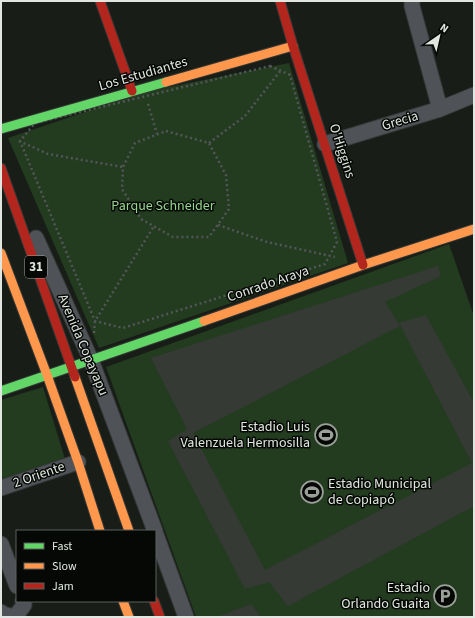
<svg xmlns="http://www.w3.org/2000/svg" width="475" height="618" viewBox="0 0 475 618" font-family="'Source Sans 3',sans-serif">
<rect width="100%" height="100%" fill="#181d18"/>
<path fill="#233c1f" d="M289 63 348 263 99 348 8 138 144 92Z
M449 244 474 316V617H196L106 367Z
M43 387 65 459 1 479V400Z"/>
<path fill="#363a35" d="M438 266 441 276 385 302 400 326 193 433 265 570 472 463 399 323 426 315 474 403V506L288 606 269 582 245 589 168 441 187 429 151 358Z
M251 604 261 617H220L219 616Z"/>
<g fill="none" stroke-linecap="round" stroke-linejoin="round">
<g stroke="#353835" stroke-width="17">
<path id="street" d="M412 1V6L440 109
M325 144 440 109 474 95
M36 238 91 360 155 531
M1 488 78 462
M155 532 186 617
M1 544 17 586
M1 612 2 614 15 617 24 605 23 601"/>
</g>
<g stroke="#353835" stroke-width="11">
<path id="fast" d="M1 129 166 82
M1 391 204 321"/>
</g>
<g stroke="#353835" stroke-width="11">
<path id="slow" d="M166 82 293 46
M1 253 47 375 78 462 100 531
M204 321 363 265 474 229
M75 377 129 531
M123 601 129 617"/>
</g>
<g stroke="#353835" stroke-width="11">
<path id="jam" d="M100 1 132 91
M280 1 293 46 363 265
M1 168 75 377
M154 601 160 617"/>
</g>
<path stroke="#535658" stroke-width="2.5" stroke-dasharray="2 3" stroke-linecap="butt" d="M270 66 290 75 337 242 325 264 123 328 95 321 20 141 35 123Z
M148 104 157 134
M166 131 209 143 226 175 229 209 209 237H173L141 219 122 189 123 167 135 143Z
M19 141 48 154 123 167
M209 143 245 116 281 70
M218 225 267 242 335 257
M94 333 95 321 154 226"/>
<use href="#street" stroke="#4f5358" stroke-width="15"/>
<use href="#fast" stroke="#63d668" stroke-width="9"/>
<use href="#slow" stroke="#ff974d" stroke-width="9"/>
<use href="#jam" stroke="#b3261e" stroke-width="9"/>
</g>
<defs>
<g id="stadium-ring" transform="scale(1.15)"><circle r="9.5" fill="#050805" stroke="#9ba09a" stroke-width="1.5"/><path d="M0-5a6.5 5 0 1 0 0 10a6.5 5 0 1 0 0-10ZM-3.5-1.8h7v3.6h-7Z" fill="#9ba09a"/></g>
<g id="parking-ring" transform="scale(1.15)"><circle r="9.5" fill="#050805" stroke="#9ba09a" stroke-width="1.5"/><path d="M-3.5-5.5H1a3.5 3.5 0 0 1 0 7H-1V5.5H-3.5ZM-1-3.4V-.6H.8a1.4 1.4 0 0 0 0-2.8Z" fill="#9ba09a"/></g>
</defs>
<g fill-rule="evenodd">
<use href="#stadium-ring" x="326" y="435"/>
<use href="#stadium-ring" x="312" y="492"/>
<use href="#parking-ring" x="445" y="596"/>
</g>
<g text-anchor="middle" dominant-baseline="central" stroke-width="3" stroke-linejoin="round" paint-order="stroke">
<rect fill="#050805" stroke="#9fa49e" stroke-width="1" x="25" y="256" width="22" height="22" rx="3"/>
<g font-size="13" font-weight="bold" fill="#e1e7e0">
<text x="36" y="267">31</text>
</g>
<g font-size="14" fill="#e1e7e0" stroke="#050805">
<text transform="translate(143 74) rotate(-16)">Los Estudiantes</text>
<text transform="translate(400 121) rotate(-17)">Grecia</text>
<text transform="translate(342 151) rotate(72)">O'Higgins</text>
<text transform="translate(268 284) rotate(-19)">Conrado Araya</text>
<text transform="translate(83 345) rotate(67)">Avenida Copayapu</text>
<text transform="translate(39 475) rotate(-19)">2 Oriente</text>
</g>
<g font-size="14" fill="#96d68c" stroke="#050805">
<text x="163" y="206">Parque Schneider</text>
</g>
<g font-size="14" fill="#e1e7e0" stroke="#050805" text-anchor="end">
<text x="310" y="427">Estadio Luis<tspan x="310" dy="16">Valenzuela Hermosilla</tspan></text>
<text x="328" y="484" text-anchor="start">Estadio Municipal<tspan x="328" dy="16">de Copiapó</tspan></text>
<text x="430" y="588">Estadio<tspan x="430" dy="16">Orlando Guaita</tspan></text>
</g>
</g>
<rect width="475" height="618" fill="none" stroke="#e1e7e0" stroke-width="4"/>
<rect x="16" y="530" width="140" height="72" fill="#050805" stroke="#5d615d"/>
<rect x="24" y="543" width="20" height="6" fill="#63d668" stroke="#5d615d"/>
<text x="52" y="550" font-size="12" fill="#e1e7e0">Fast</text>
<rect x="24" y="563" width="20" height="6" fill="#ff974d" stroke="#5d615d"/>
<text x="52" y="570" font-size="12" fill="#e1e7e0">Slow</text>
<rect x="24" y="583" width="20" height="6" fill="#b3261e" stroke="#5d615d"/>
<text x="52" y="590" font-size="12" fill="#e1e7e0">Jam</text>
<g transform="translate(439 36) rotate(34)" stroke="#050805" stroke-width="3" paint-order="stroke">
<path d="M0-3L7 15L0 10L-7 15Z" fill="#e1e7e0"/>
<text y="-6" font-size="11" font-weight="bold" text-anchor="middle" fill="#e1e7e0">N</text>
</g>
</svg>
